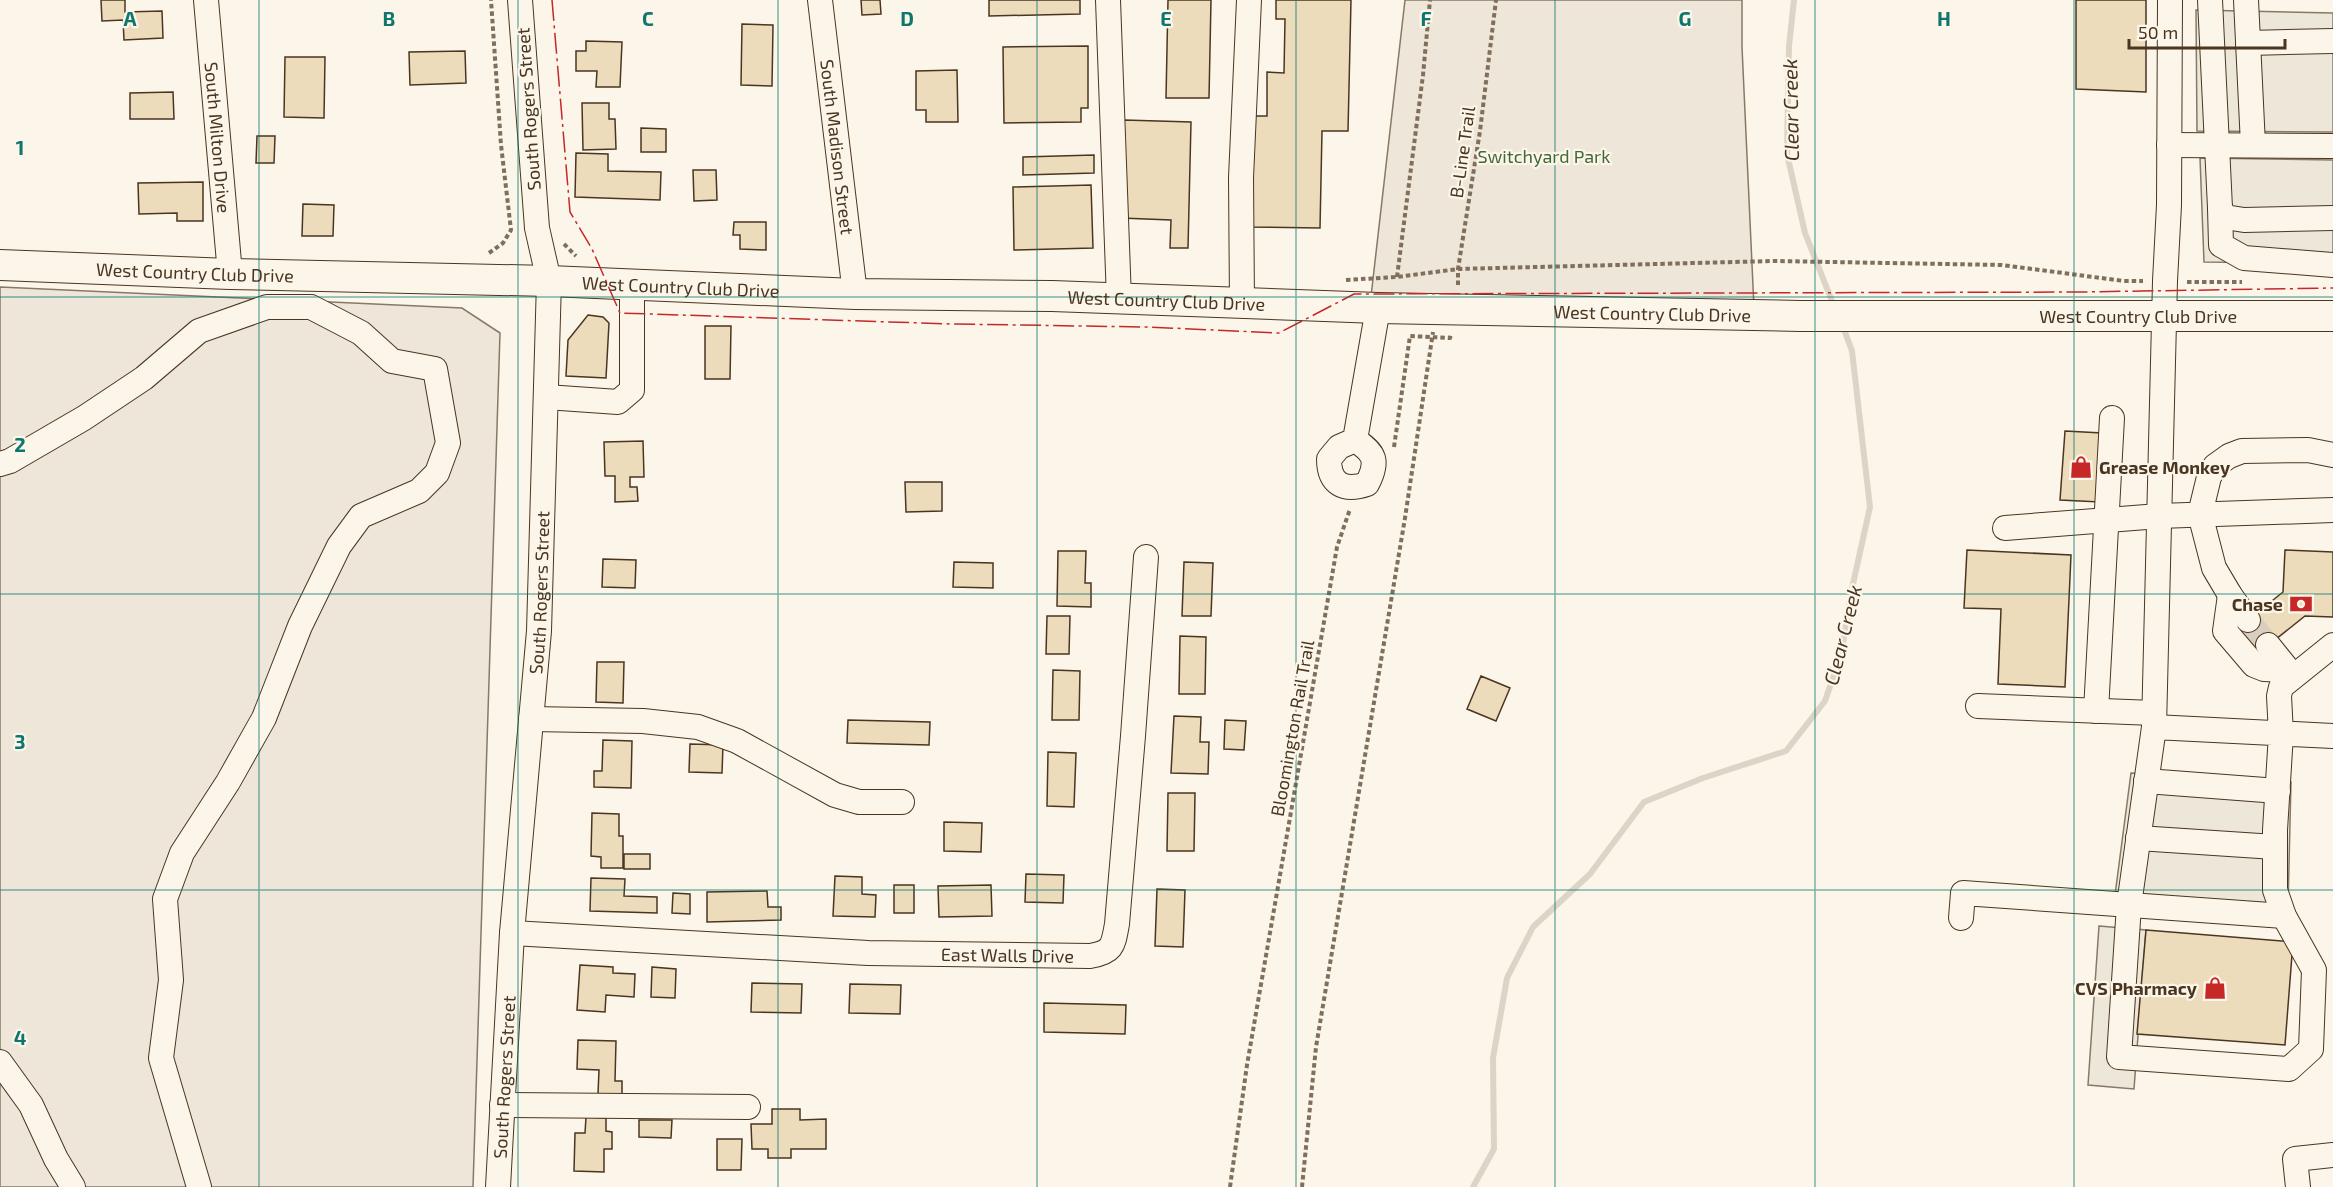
<svg xmlns="http://www.w3.org/2000/svg" width="2333" height="1187" viewBox="0 0 2333 1187" font-family="'Exo 2',sans-serif">
<rect width="100%" height="100%" fill="#fbf6e9"/>
<path fill="#ede6d9" stroke="#887966" stroke-width="1.5" d="M1405 0H1742V47L1754 308 1369 314Z
M0 287 462 308 500 333 473 1187H0Z"/>
<path fill="#ede7d9" stroke="#887966" stroke-width="1.5" d="M2196 10 2333 13V132L2197 131Z
M2200 158 2333 160V263L2204 262Z
M2131 773 2291 782 2288 907 2115 895Z
M2099 926 2146 930 2134 1089 2088 1085Z"/>
<g fill="none" stroke-linecap="round" stroke-linejoin="round">
<path stroke="#dcd4c6" stroke-width="6" d="M1794 0 1789 46 1787 154 1805 233 1834 306
M1473 1187 1494 1149 1493 1058 1507 978 1533 927 1590 874 1644 802 1703 778 1786 751 1825 701 1841 655 1853 584 1870 507 1852 351 1842 324"/>
</g>
<path fill="#ecdcbc" stroke="#4a3520" stroke-width="1.5" d="M101 0H125V12L162 11 163 38 124 40 123 20 102 21Z
M861 0H880L881 14 862 15Z
M989 0H1080V14L989 16Z
M1168 0H1211L1209 98H1166Z
M1276 0H1351L1348 131H1322L1320 228 1244 227 1246 116H1267V72L1284 73 1285 19H1276Z
M2076 0H2146V92L2076 89Z
M742 24 773 25 772 86 741 85Z
M586 41 622 42 620 87H596L597 71H576V51H586Z
M1088 46V108H1081V122L1004 123 1003 47Z
M465 51 466 83 410 85 409 52Z
M285 57H325L324 118 284 117Z
M957 70 958 122H926V110H916V71Z
M173 92 174 119H130V93Z
M582 103H609V119H615L616 149 583 150Z
M1124 120 1191 122 1188 248H1170L1171 220 1121 218Z
M641 128 666 129V152H641Z
M257 136H275L274 163H256Z
M576 153 608 154V171L661 172 660 200 575 197Z
M1094 155V173L1023 175V157Z
M693 170H716L717 200 694 201Z
M203 182V221H177V213L139 214 138 183Z
M1091 185 1093 248 1014 250 1013 187Z
M303 204 334 205 333 236H302Z
M734 222H766V250L740 249V235H733Z
M588 315 603 317 609 323 606 378 566 376 568 340Z
M705 326H731L730 379H705Z
M2065 431 2102 433 2100 502 2060 500Z
M643 441 644 477H630V487H637L638 501 615 502V476H605L604 442Z
M905 482H942V511L906 512Z
M1967 550 2071 555 2065 687 1998 684 2001 609 1964 608Z
M2285 550 2333 552V617L2305 616 2256 655 2236 630 2283 592Z
M1058 551H1086L1085 583H1091V607L1057 606Z
M603 559 636 560 635 588 602 587Z
M954 562 993 563V588L953 587Z
M1184 562 1213 563 1211 616H1182Z
M1047 616H1070L1069 654H1046Z
M1180 636 1206 637 1205 694H1179Z
M597 662H624L623 703 596 702Z
M1053 670 1080 671 1079 720H1052Z
M1481 676 1510 688 1496 721 1467 709Z
M1174 716 1201 717 1200 742H1209L1208 774 1171 773Z
M848 720 930 722 929 745 847 743Z
M1225 720 1246 721 1244 750 1224 749Z
M603 740 632 741 631 788 594 787V771H602Z
M690 744 723 745 722 773 689 772Z
M1048 752 1076 753 1074 807 1047 806Z
M1168 793H1195L1194 851H1167Z
M592 813 619 814V836H623V868H601V857L591 856Z
M944 822 982 823 981 852 944 851Z
M624 854H650V869H624Z
M1026 874 1064 875 1063 903 1025 902Z
M835 876 862 877V894L876 895 875 917 833 916Z
M591 878 625 879 624 896 657 897V913L590 911Z
M894 885H914V913H894Z
M991 885 992 916 939 917 938 886Z
M1157 889 1185 890 1183 947 1155 946Z
M767 891 768 907H781V920L707 922V892Z
M673 893 690 894V914L672 913Z
M2146 930 2293 942 2285 1045 2137 1034Z
M580 965 613 967V973L635 974 634 997 606 995 605 1012 577 1010Z
M652 967 676 969 675 998 651 997Z
M752 983 802 984 801 1013 751 1012Z
M850 984 901 985 900 1014 849 1013Z
M1044 1003 1126 1005 1125 1034 1044 1032Z
M578 1040 616 1041 615 1081H622V1095L598 1094 599 1070 577 1069Z
M772 1109H800V1120L826 1119V1149H791V1158H768V1149H752L751 1124H772Z
M586 1117 606 1118V1131L612 1132V1149H604V1172L574 1171 575 1133H585Z
M639 1120H672L671 1138 639 1137Z
M717 1139H742L741 1170H717Z"/>
<g fill="none" stroke-linecap="round" stroke-linejoin="round">
<path stroke="#d8cfc1" stroke-width="24" stroke-dasharray="24 12" stroke-linecap="butt" d="M2248 620 2268 645"/>
<g stroke="#4a3520" stroke-width="26">
<g id="minor">
<path id="s1" d="M206 0 230 274"/>
<path id="s2" d="M820 0 855 294"/>
<path d="M1108 0 1119 300"/>
<path d="M2210 0 2220 208 2225 217 2244 220 2333 218"/>
<path d="M2246 0 2253 145"/>
<path d="M2248 43 2333 41"/>
<path d="M2169 145 2333 146"/>
<path d="M2220 208 2221 245 2244 258 2333 265"/>
<path d="M1242 304 1241 178 1249 0"/>
<path d="M546 397 618 402 632 390V285"/>
<path d="M1355 440C1375 453 1379 461 1367 484 1344 492 1329 484 1329 459L1339 447 1355 440 1378 308"/>
<path d="M0 464 10 461 84 418 144 378 199 331 267 307H311L361 333 392 361 435 369 448 443 437 473 419 491 361 516 339 546 300 626 264 718 228 782 182 853 165 899 171 980 161 1058 199 1187"/>
<path d="M2005 528 2159 516 2333 510"/>
<path d="M2230 595 2225 631 2254 665 2264 669 2288 670"/>
<path d="M2248 620 2230 595 2214 568 2200 514 2209 477 2215 466 2229 456 2242 451 2308 450 2333 455"/>
<path d="M2268 645 2293 676"/>
<path d="M2333 645 2281 687 2279 696 2281 734 2275 830V890L2284 916 2314 970 2311 1049 2289 1069 2119 1057 2129 905 2154 727 2333 736"/>
<path d="M1978 706 2154 713"/>
<path d="M2096 711 2112 418"/>
<path d="M531 719 643 721 698 727 737 741 835 795 859 802H902"/>
<path d="M2154 727 2165 281 2169 205 2170 0"/>
<path d="M2146 781 2278 791"/>
<path d="M2138 838 2275 847"/>
<path d="M1961 918 1963 893 2284 916"/>
<path id="s3" d="M512 933 868 953 1090 956C1113 952 1113 946 1117 924L1133 736 1146 557"/>
<path d="M0 1062 31 1105 56 1159 73 1187"/>
<path d="M502 1105 748 1107"/>
<path id="s4" d="M498 1187 512 933 539 631 549 281 537 228 520 0"/>
<path d="M2298 1187 2295 1159 2333 1155"/>
</g>
</g>
<g stroke="#4a3520" stroke-width="32">
<g id="major">
<path id="s5" d="M0 265 230 274 549 281 855 294 1052 296 1378 308 1800 316H2333"/>
</g>
</g>
<path stroke="#7f6f5c" stroke-width="4" stroke-dasharray="4.5 3" stroke-linecap="butt" d="M564 244 576 256
M489 253 503 243 511 230 501 145 491 0
M1397 277 1423 75 1430 0
M1346 280 1397 277 1458 269 1774 261 2002 265 2124 281H2143
M2187 282H2242
M1458 285V269L1480 131 1496 0
M1394 447 1410 336 1450 338 1451 333
M1230 1187 1247 1065 1337 547 1350 509
M1302 1187 1316 1047 1405 518 1433 332"/>
<use href="#minor" stroke="#fbf6e9" stroke-width="24"/>
<use href="#major" stroke="#fbf6e9" stroke-width="30"/>
<path stroke="#c62828" stroke-width="1.5" stroke-dasharray="21 4.5 3 4.5" stroke-linecap="butt" d="M552 0 570 212 592 249 620 313 951 324 1148 327 1279 333 1354 294 2081 292 2333 288"/>
</g>
<path fill="none" stroke="#0f766e" stroke-width="1.5" stroke-opacity="0.55" d="M259 0V1187M518 0V1187M778 0V1187M1037 0V1187M1296 0V1187M1555 0V1187M1815 0V1187M2074 0V1187M0 297H2333M0 594H2333M0 890H2333"/>
<defs>
<g id="shop-bare" transform="scale(1.8)"><path d="M-5-2.5h2.3a2.7 3.5 0 0 1 5.4 0H5L5.5 6h-11ZM-1.5-2.5h3a1.5 2.3 0 0 0-3 0Z" fill="#c62828" stroke="#fbf6e9" stroke-width="2.5" paint-order="stroke"/></g>
<g id="bank-bare" transform="scale(1.8)"><path d="M-6-4H6V4H-6ZM0-2.3a2.3 2.3 0 1 0 0 4.6a2.3 2.3 0 1 0 0-4.6Z" fill="#c62828" stroke="#fbf6e9" stroke-width="2.5" paint-order="stroke"/></g>
</defs>
<g fill-rule="evenodd">
<use href="#shop-bare" x="2081" y="467"/>
<use href="#bank-bare" x="2301" y="604"/>
<use href="#shop-bare" x="2215" y="988"/>
</g>
<g text-anchor="middle" dominant-baseline="central" stroke-width="4.5" stroke-linejoin="round" paint-order="stroke">
<g font-size="18" fill="#4a3520" stroke="#fbf6e9">
<text transform="translate(528 109) rotate(-94)">South Rogers Street</text>
<text stroke="none"><textPath href="#s1" startOffset="138">South Milton Drive</textPath></text>
<text stroke="none"><textPath href="#s2" startOffset="148">South Madison Street</textPath></text>
<text transform="translate(1462 152) rotate(-82)">B-Line Trail</text>
<text stroke="none"><textPath href="#s5" startOffset="195">West Country Club Drive</textPath></text>
<text stroke="none"><textPath href="#s5" startOffset="681">West Country Club Drive</textPath></text>
<text stroke="none"><textPath href="#s5" startOffset="1167">West Country Club Drive</textPath></text>
<text stroke="none"><textPath href="#s5" startOffset="1653">West Country Club Drive</textPath></text>
<text stroke="none"><textPath href="#s5" startOffset="2139">West Country Club Drive</textPath></text>
<text stroke="none"><textPath href="#s4" startOffset="596">South Rogers Street</textPath></text>
<text transform="translate(1292 728) rotate(-80)">Bloomington Rail Trail</text>
<text stroke="none"><textPath href="#s3" startOffset="496">East Walls Drive</textPath></text>
<text stroke="none"><textPath href="#s4" startOffset="110">South Rogers Street</textPath></text>
</g>
<g font-size="18" fill="#436837" stroke="#fbf6e9">
<text x="1544" y="156">Switchyard Park</text>
</g>
<g font-size="18" font-weight="bold" fill="#4a3520" stroke="#fbf6e9" text-anchor="end">
<text x="2099" y="467" text-anchor="start">Grease Monkey</text>
<text x="2283" y="604">Chase</text>
<text x="2197" y="988">CVS Pharmacy</text>
</g>
<g font-size="20" font-style="italic" fill="#4a3520" stroke="#fbf6e9">
<text transform="translate(1790 110) rotate(-91)">Clear Creek</text>
<text transform="translate(1842 635) rotate(-76)">Clear Creek</text>
</g>
</g>
<g font-size="20" text-anchor="middle" font-weight="bold" fill="#0f766e" stroke="#fbf6e9" stroke-width="4.5" stroke-linejoin="round" paint-order="stroke">
<text x="130" y="26">A</text>
<text x="389" y="26">B</text>
<text x="648" y="26">C</text>
<text x="907" y="26">D</text>
<text x="1166" y="26">E</text>
<text x="1426" y="26">F</text>
<text x="1685" y="26">G</text>
<text x="1944" y="26">H</text>
<text x="20" y="155">1</text>
<text x="20" y="452">2</text>
<text x="20" y="749">3</text>
<text x="20" y="1045">4</text>
</g>
<path d="M2129 39v9h156v-9" fill="none" stroke="#4a3520" stroke-width="3"/>
<text x="2138" y="39" font-size="18" fill="#4a3520" stroke="#fbf6e9" stroke-width="4.5" paint-order="stroke">50 m</text>
</svg>
